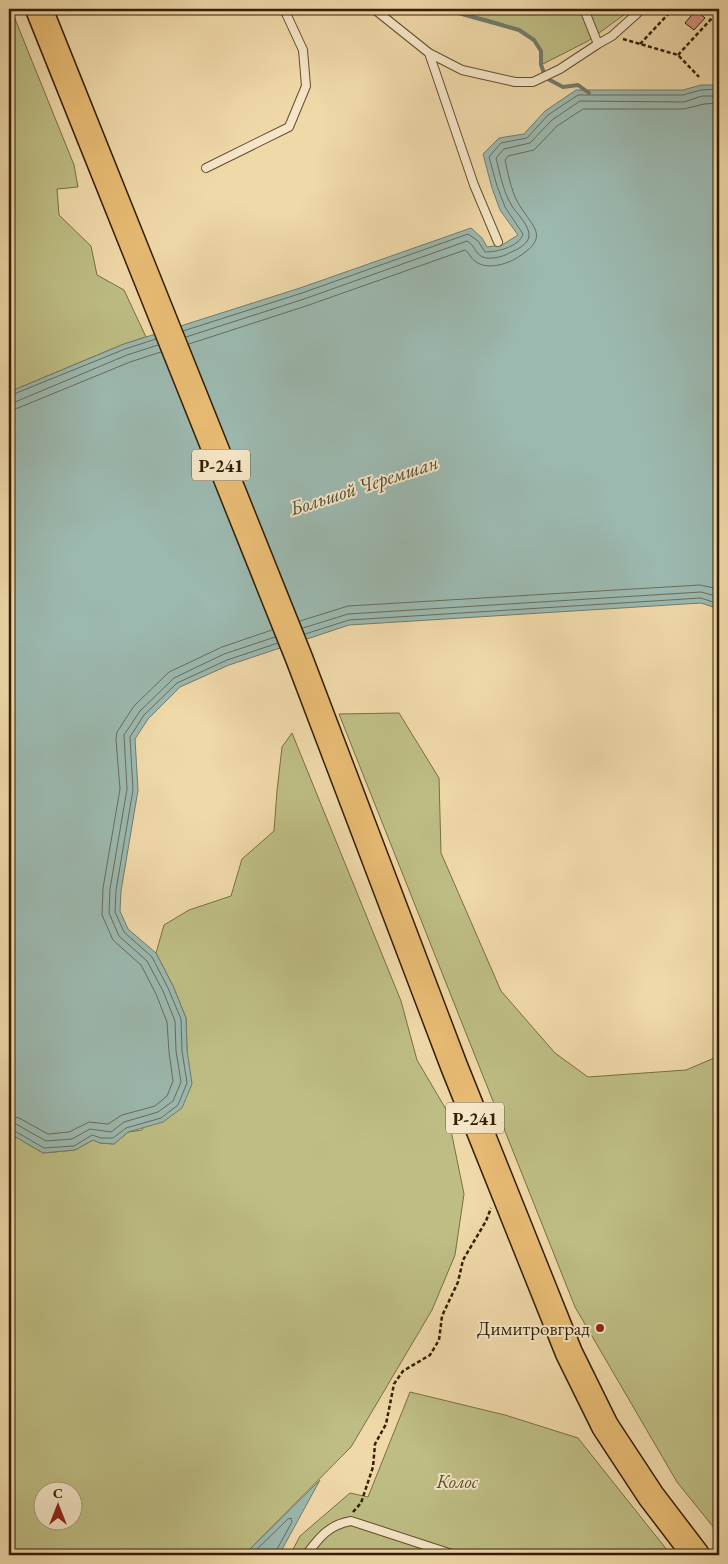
<svg xmlns="http://www.w3.org/2000/svg" width="728" height="1564" viewBox="0 0 728 1564" font-family="'EB Garamond',serif">
<rect width="100%" height="100%" fill="#f0d9a9"/>
<filter id="stains"><feTurbulence type="fractalNoise" baseFrequency=".004" numOctaves="4"/><feColorMatrix values="0 0 0 0 .2 0 0 0 0 .09 0 0 0 0 .02 0 0 0 .5 -.17"/></filter>
<radialGradient id="worn" r=".72"><stop offset=".6" stop-color="#630" stop-opacity="0"/><stop offset="1" stop-color="#630" stop-opacity=".3"/></radialGradient>
<path fill="#bebe84" stroke="#786e44" fill-rule="evenodd" d="M9 9H11L74 165 78 187 57 189 59 215 91 246 97 275 124 290 146 337 124 344 9 392Z
M444 9H632L588 41 541 65C541 61 542 54 540 50 530 23 468 16 444 9Z
M399 713 439 778 441 853 501 991 555 1053 588 1077 686 1070 719 1056V1534L677 1482 575 1307 339 714Z
M292 733 401 1001 417 1060 447 1111 464 1194 455 1255 432 1310 351 1447 244 1555H9V1133L43 1153 75 1150 93 1140 100 1143 114 1144 128 1132 142 1130 187 1050 186 1018 173 986 156 953 164 925 189 910 231 896 242 859 274 831 277 791 282 747ZM42 1492H72V1522H42Z
M410 1392 505 1415 578 1438 671 1555H290L300 1536 350 1493 368 1497Z"/>
<path fill="#9cb9b0" stroke="#727b6c" d="M701 85H719V609L701 603 349 625 229 665 180 687 148 719 135 739 138 790 121 891 120 911 128 929 156 953 173 986 186 1018 187 1050 192 1084 182 1108 163 1122 128 1132 114 1144 100 1143 93 1140 75 1150 43 1153 9 1133V392L124 344 300 288 471 228 482 238 487 247 502 245 518 235 500 210 492 188 483 154 499 138 524 134 545 111 576 90H683Z
M320 1480 279 1555H244Z"/>
<g fill="none" stroke-linecap="round" stroke-linejoin="round">
<path stroke="#686c5a" stroke-width="1" d="M183 331 302 293 468 234 478 241 485 252C497 252 519 247 523 234L505 207 497 186 489 157 501 143 527 138 548 115 578 95H683L701 90 719 89
M186 337 304 299 467 241C475 245 475 254 483 257 489 260 503 257 509 253 516 250 528 245 529 236 530 226 517 214 512 206 503 192 500 173 496 158L504 149 530 143 552 120 580 101 684 102 702 96H719
M189 344 306 306 465 250C469 252 470 258 475 261 485 270 504 265 515 259 553 236 532 228 517 201 511 189 508 174 505 160L508 156 534 150 557 126 583 109H684L704 104 719 103
M9 396 125 349 156 339
M9 402H15L127 355 158 345
M9 410 18 408 130 362 161 352
M300 621 348 606 700 585 719 589
M303 628 348 614 701 592 719 597
M305 634 349 620 701 598 719 604
M9 1116 19 1118 48 1134 69 1132 89 1122 108 1124 122 1115 155 1106 167 1096 173 1081 169 1052 167 1022 156 994 141 965 113 940 102 915 103 888 120 789 116 740 117 732 134 706 169 672 222 647 272 630
M9 1123 16 1124 46 1141 72 1139 90 1129 111 1132 124 1122 158 1112 173 1101 181 1082 176 1051 175 1021 163 991 147 961 119 936 109 913 110 889 127 789 124 735 140 711 174 678 224 654 275 637
M9 1129 13 1130 44 1148 74 1146 92 1135 101 1138H113L126 1128 161 1118 178 1105 187 1083 182 1051 181 1019 168 988 152 957 124 932 115 912 116 890 133 790 130 737 144 715 177 683 227 660 278 643
M251 1555 288 1519 291 1518 292 1522 276 1551 275 1555"/>
<path stroke="#727b6c" stroke-width="4" d="M444 9 519 30 534 40 541 51V65L546 78 563 87 578 85 589 93"/>
</g>
<path fill="#d69480" stroke="#331f05" d="M696 10 705 18 694 30 685 23Z"/>
<g fill="none" stroke-linecap="round" stroke-linejoin="round">
<g stroke="#624e2e" stroke-width="10">
<path id="service" d="M374 9 429 53 462 70 515 82H533L560 69 598 44
M584 9 598 44 612 36 642 9
M429 53 474 185 498 242
M206 168 289 127 306 86 303 50 284 9
M306 1555C319 1538 328 1525 351 1521L455 1555"/>
</g>
<g stroke="#331f05" stroke-width="29">
<path id="trunk" d="M39 9 299 658 454 1066 569 1353 605 1426 651 1496 696 1555"/>
</g>
<path stroke="#331f05" stroke-width="2.5" stroke-dasharray="4 2.5" stroke-linecap="butt" d="M623 39 678 55 699 77
M640 44 673 9
M678 55 713 17H719
M353 1512 361 1503 373 1467 375 1444 386 1424 394 1384 403 1371 430 1355 439 1340 442 1316 458 1282 463 1260 486 1221 491 1208"/>
<use href="#service" stroke="#f5e6c7" stroke-width="8"/>
<use href="#trunk" stroke="#e8bc74" stroke-width="26"/>
</g>
<circle fill="#8f2418" stroke="#f5e6c7" stroke-width="2" cx="600" cy="1328" r="5"/>
<g text-anchor="middle" dominant-baseline="central" stroke-width="4" stroke-linejoin="round" paint-order="stroke">
<g fill="#f5e6c7" stroke="#6d5b3f" stroke-width="1">
<rect x="192" y="449.5" width="58" height="31" rx="4"/>
<rect x="446" y="1102.5" width="58" height="31" rx="4"/>
</g>
<g font-size="18" font-weight="bold" fill="#331f05">
<text x="221" y="465">Р-241</text>
<text x="475" y="1118">Р-241</text>
</g>
<g font-size="19" fill="#331f05" stroke="#f5e6c7" text-anchor="end">
<text x="590" y="1328">Димитровград</text>
</g>
<g font-size="19" font-style="italic" fill="#5d4f2b" stroke="#f5e6c7">
<text x="457" y="1481">Колос</text>
</g>
<g font-size="20" font-style="italic" fill="#524d38" stroke="#f5e6c7">
<text transform="translate(364 485) rotate(-18)">Большой Черемшан</text>
</g>
</g>
<rect width="728" height="1564" fill="none" stroke="#f0d9a9" stroke-width="30"/>
<rect x="10" y="10" width="708" height="1544" fill="none" stroke="#331f05" stroke-width="2.5"/>
<rect x="15" y="15" width="698" height="1534" fill="none" stroke="#331f05"/>
<g transform="translate(58 1506)"><circle r="24" fill="#f5e6c7" stroke="#a79679"/>
<path d="M0-4L9 19L0 12L-9 19Z" fill="#8f2418"/>
<text y="-8" font-size="14" font-weight="bold" text-anchor="middle" fill="#331f05">С</text>
</g>
<rect width="100%" height="100%" filter="url(#stains)"/>
<rect width="100%" height="100%" fill="url(#worn)"/>
</svg>
